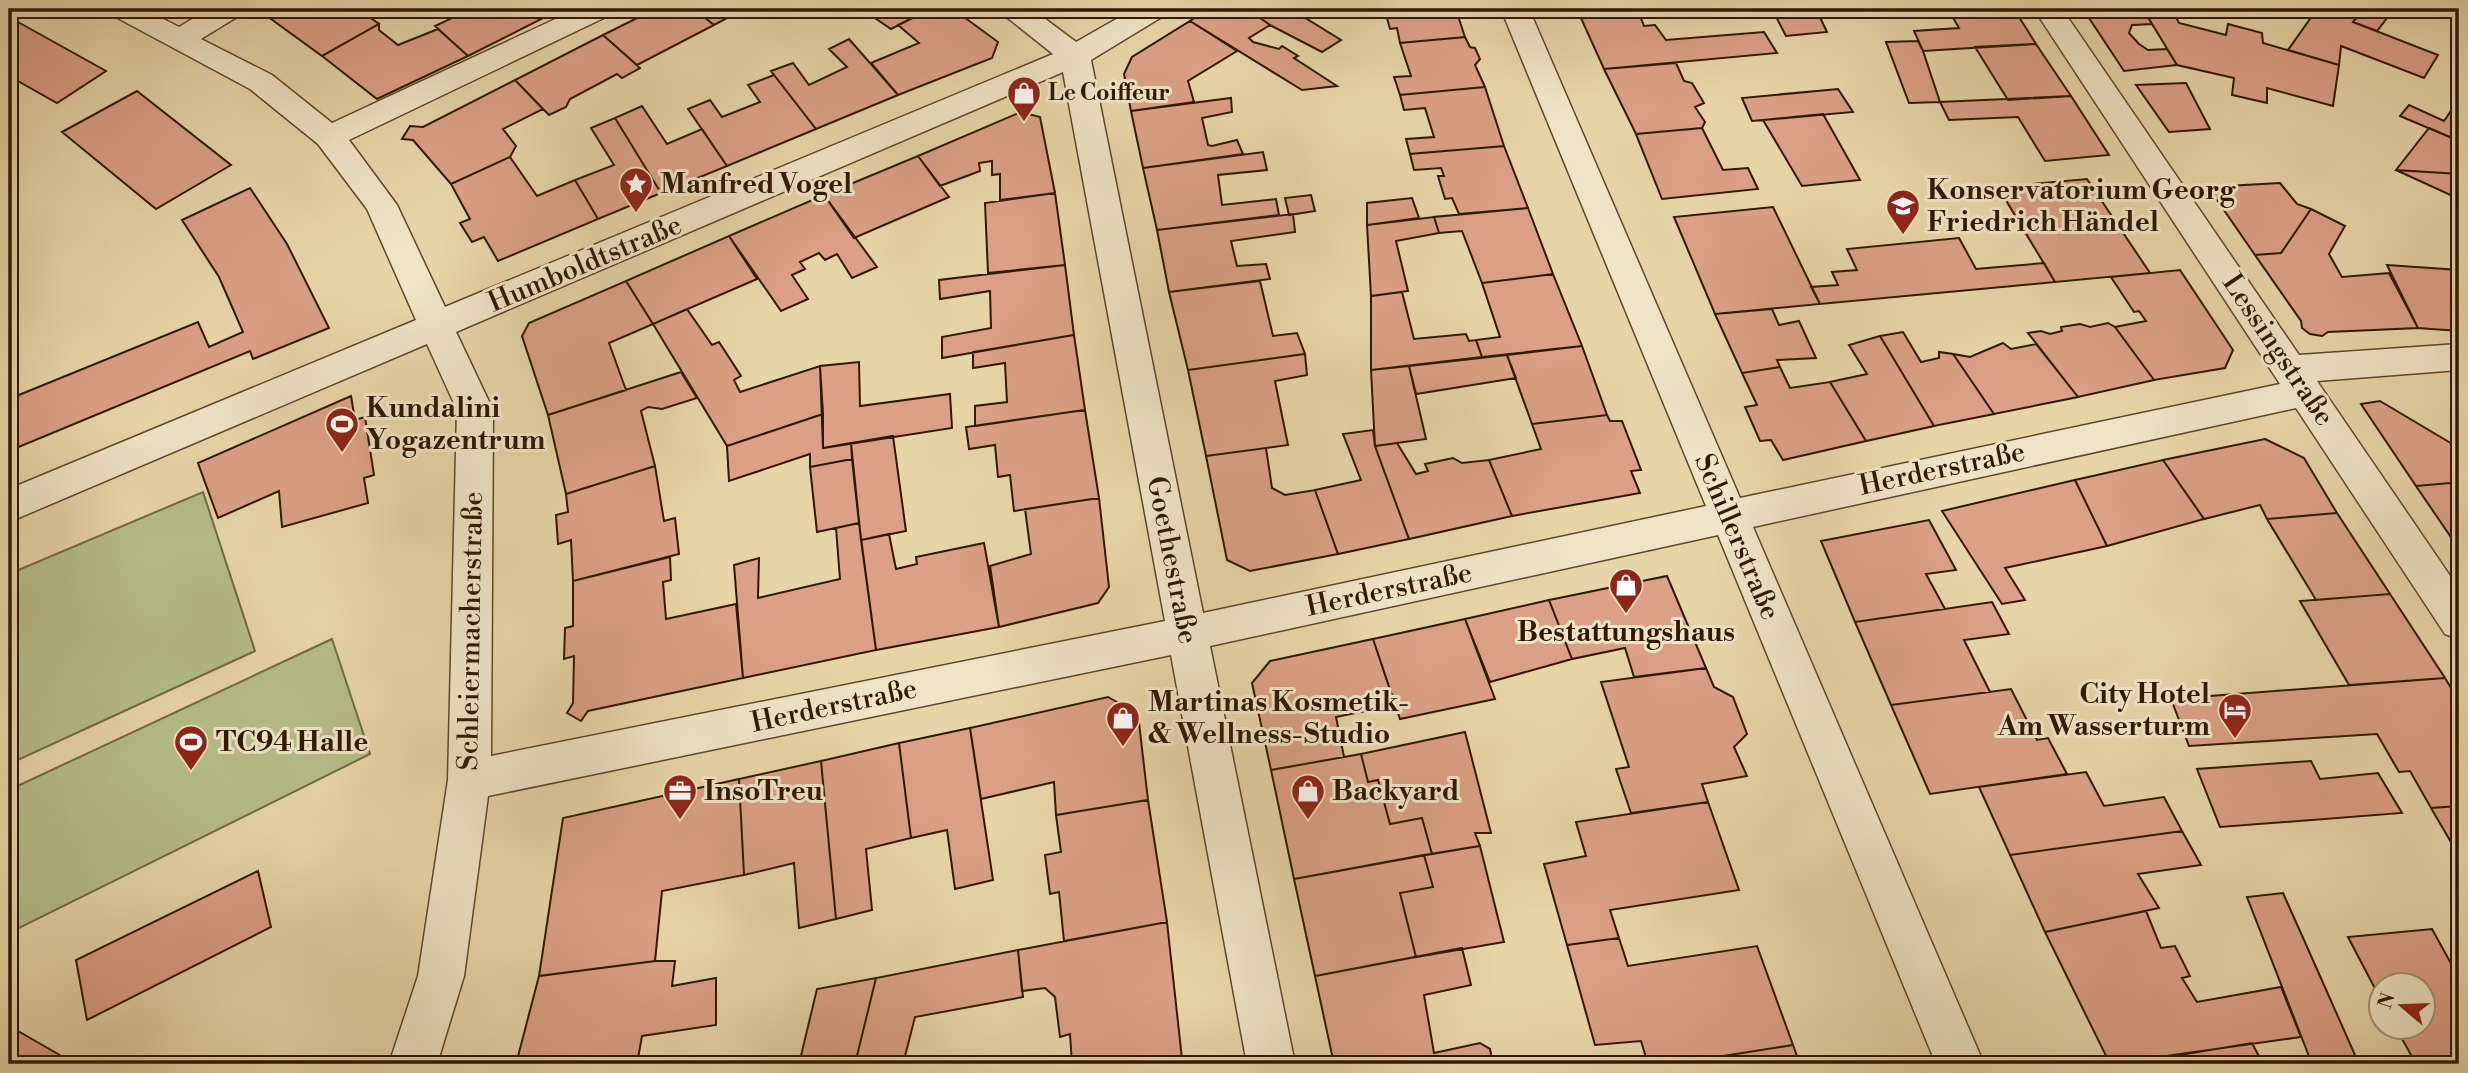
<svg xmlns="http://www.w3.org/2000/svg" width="2468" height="1073" viewBox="0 0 2468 1073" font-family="'Libre Bodoni',serif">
<rect width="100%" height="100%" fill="#e7d5a8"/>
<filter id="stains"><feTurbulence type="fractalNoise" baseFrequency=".00286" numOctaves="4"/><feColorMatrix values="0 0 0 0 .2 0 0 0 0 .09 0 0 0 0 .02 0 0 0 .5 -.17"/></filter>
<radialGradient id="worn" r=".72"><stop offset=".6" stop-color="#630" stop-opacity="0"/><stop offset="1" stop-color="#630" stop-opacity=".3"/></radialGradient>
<path fill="#b5bd88" stroke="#726a45" stroke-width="2" d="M203 492 255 651 9 764V574Z
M332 639 370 754 9 933V790Z"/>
<path fill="#dba085" stroke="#301802" stroke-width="2" d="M279 9H358L379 24 322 56 267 16Z
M471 9H555L557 11 468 56 435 26Z
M655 9H694L714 25 637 65 603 35Z
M694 9H744L714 25Z
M862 9H930L891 29Z
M930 9H953L998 42 992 58 898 95 871 63 919 43 898 25Z
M1208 9H1247L1270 25 1249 38 1253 42 1279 49 1282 46 1298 56 1294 58 1337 86 1302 90 1190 21Z
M1247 9H1303L1299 14 1341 40 1322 52 1270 25Z
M1358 9H1386L1378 14 1359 15Z
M1390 9H1460L1462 15 1459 19 1465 37 1400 43 1397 28 1390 29 1387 18H1393Z
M1577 9H1677L1580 16Z
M1772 9H1816L1827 32 1786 36Z
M1948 9H2014L2036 44 1923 51 1914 31 1959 28Z
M2082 9H2143L2144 11 2085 12Z
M2143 9H2172L2179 23 2226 35 2228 24 2262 33 2263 43 2339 65 2333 106 2267 88V103L2232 95 2234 78 2177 65Z
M2317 9H2358L2362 11 2353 22 2438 55 2424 78 2341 46 2339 65 2288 50Z
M2363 9H2394L2377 31 2353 22Z
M2144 11 2152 24 2132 25 2129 33 2139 44 2148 50 2167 49 2177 65 2124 71 2085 12Z
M1639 13 1644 26 1655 25 1666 40 1764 32 1777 53 1604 69 1580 16Z
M9 17 106 71 57 103 9 76Z
M1190 21 1237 51 1188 81 1194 102 1131 111 1124 74 1132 57Z
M379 24V30L398 45 438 29 468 56 377 99 322 56Z
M603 35 640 68 622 78 617 74 570 99 566 107 549 115 515 80Z
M1465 37 1470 47 1475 48 1480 59 1475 65 1485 87 1400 95 1394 77 1411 76 1400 43Z
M849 39 898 95 816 129 771 71 793 63 809 85 847 67 829 49Z
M1918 41 1923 51 1940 102 1909 103 1886 42Z
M2036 44 2071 96 2008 100 1975 47Z
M1676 63 1684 81 1692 83 1704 103 1695 107 1705 122 1702 128 1636 134 1604 69Z
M774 75 816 129 727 166 688 109 710 100 722 117 760 102 748 85Z
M515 80 543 109 503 129 516 146 510 157 451 184 413 140 402 139 410 126 423 127Z
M2186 83 2210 129 2169 132 2136 85Z
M1485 87 1504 146 1410 154 1406 139 1434 137 1425 108 1404 110 1400 95Z
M1838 89 1853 112 1752 121 1742 98Z
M137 91 231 165 156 209 62 132Z
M2071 96 2109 155 2045 161 2018 117 1949 120 1940 102Z
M1231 98 1232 112 1202 118 1208 145 1212 146 1237 140 1243 154 1143 168 1131 111Z
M2459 99V141L2400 116 2409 105 2444 121Z
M642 106 667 144 702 129 727 166 661 193 615 118Z
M1021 112 1040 117 1055 193 1000 200V174L992 175V161L979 163 980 171 940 186 918 156Z
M1823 114 1860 180 1802 186 1763 120Z
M615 118 661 193 598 219 575 180 614 165 591 128Z
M1702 128 1723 170 1748 168 1758 189 1662 199 1636 134Z
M2429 128 2459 141V174L2396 170Z
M1504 146 1528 208 1459 214 1452 198 1445 199 1438 176H1444L1441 168 1414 170 1410 154Z
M1263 152 1267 170 1218 175 1222 205 1276 199 1279 215 1157 230 1143 168Z
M918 156 949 197 854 238 824 195Z
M510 157 537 196 575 180 598 219 498 261 484 237 472 242 460 223 470 219 451 184Z
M2396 170 2459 174V199Z
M2087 179 2150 273 2055 282 1998 187Z
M2280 183 2297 204 2311 209 2281 253 2255 255 2208 187Z
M250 188 287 244 329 328 253 359 250 351 9 451V399L198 322 209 347 243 332 219 277 182 220Z
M1055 193 1065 265 988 273 985 203Z
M824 195 877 267 852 278 837 254 825 260 819 253 800 262 805 269 792 275 808 299 781 311 729 236Z
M1311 195 1315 211 1289 215 1285 198Z
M1412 198 1419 218 1367 225V203Z
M1773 207 1820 304 1715 314 1674 217Z
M1528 208 1553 274 1482 283 1462 231 1439 233 1434 217Z
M2311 209 2345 226 2329 254 2342 277 2389 273 2418 328 2328 332 2322 336 2310 334 2302 328 2301 321 2255 255 2281 253Z
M1293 214 1295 232 1231 241 1237 266 1266 264 1270 279 1169 292 1157 230Z
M1434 217 1439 233 1396 241 1408 291 1371 296 1367 225Z
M729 236 757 279 653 324 626 281Z
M1959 238 1976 269 2044 263 2055 282 1820 304 1811 287 1838 285 1832 272 1857 270 1847 249Z
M1065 265 1074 335 942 358V337L991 328 990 291 940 299 939 280Z
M2387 265 2459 270V331L2418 328Z
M2180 270 2233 350 2225 368 2154 380 2115 327 2146 321 2139 311 2134 312 2111 277Z
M1553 274 1582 346 1482 357 1476 340 1500 337 1482 283Z
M626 281 653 324 609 343 626 390 548 415 522 336 529 323Z
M1260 281 1273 336 1297 333 1305 354 1188 370 1169 292Z
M1402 292 1414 339 1466 334 1469 341 1476 340 1482 357 1371 370V296Z
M687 309 712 345 719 342 741 376 734 380 740 392 820 366 823 414 727 446 653 324Z
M1772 309 1779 325 1799 321 1816 358 1777 360 1780 367 1742 373 1715 314Z
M2108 323 2115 327 2154 380 2078 397 2028 333 2041 331 2050 334 2062 331 2061 327 2080 324 2090 327Z
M1903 332 1921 362 1939 358V352L1953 354 1994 414 1934 426 1880 336Z
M1074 335 1085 410 975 426V406L1007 402 1005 363 973 368V352Z
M1880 336 1934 426 1866 441 1830 382 1867 374 1849 345Z
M2003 343 2011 349 2036 344 2078 397 1994 414 1953 354 1970 357Z
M1582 346 1607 415 1532 424 1507 355Z
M1305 354 1307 375 1275 381 1288 445 1206 456 1188 370Z
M1507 355 1516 378 1416 394 1409 366Z
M859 362 860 406 950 394 952 428 823 448 820 366Z
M1409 366 1426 439 1375 446 1371 370Z
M1780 367 1790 388 1830 382 1866 441 1783 460 1771 440 1760 441 1745 407 1757 405 1742 373Z
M681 372 697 398 662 409 648 407 641 411 655 466 566 494 548 415Z
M351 396 355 420 365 417 374 475 364 478 368 503 282 527 279 491 218 518 198 463Z
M2380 401 2459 448V496L2450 483 2416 486 2361 404Z
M1085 410 1099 498 1014 511 1010 475 998 477 995 445 969 449 966 427Z
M823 414V448L851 443 852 459 810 467V454L729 481 727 446Z
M1607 415 1610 421H1622L1641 470 1631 471 1640 493 1512 516 1489 460 1541 449 1532 424Z
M1373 430 1375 446 1409 539 1338 554 1315 490 1361 480 1343 434Z
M893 436 906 531 861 540 851 443Z
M2265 439 2304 458 2337 513 2267 519 2260 505 2204 519 2163 460Z
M1397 443 1416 474 1428 471 1425 464 1453 458 1462 463 1489 460 1512 516 1409 539 1375 446Z
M1266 448 1272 488 1285 495 1315 490 1338 554 1250 571 1227 560 1206 456Z
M852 459 859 523 817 532 810 467Z
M2163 460 2204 519 2107 546 2075 480Z
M655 466 664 521 675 518 679 554 573 581 571 540 558 544 556 515 568 512 566 494Z
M2075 480 2107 546 2005 568 2025 600 2002 604 1942 511Z
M2450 483 2459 496V549L2416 486Z
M1099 498 1109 587 1098 603 999 627 990 566 1031 554 1025 509Z
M2337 513 2390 594 2316 600 2267 519Z
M1929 520 1956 570 1926 574 1945 609 1855 622 1821 541Z
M859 523 876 650 743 678 734 565 759 558 758 598 840 579 836 528Z
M889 534 896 569 917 564 916 557 984 543 999 627 876 650 861 540Z
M670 557 671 580 663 582 666 619 736 604 743 678 588 711 581 721 567 713 573 703 574 656 564 659 565 628 573 626V581Z
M1667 576 1706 668 1634 677 1625 648 1572 659 1549 600Z
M2390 594 2445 678 2349 685 2300 601Z
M1549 600 1572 659 1490 682 1465 619Z
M1992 602 2009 634 1964 640 1990 692 1891 705 1855 622Z
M1465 619 1495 699 1400 719 1373 639Z
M1373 639 1395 705 1336 717 1344 757 1271 770 1252 683 1270 661Z
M1706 668 1714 687 1733 697 1747 734 1734 747 1747 776 1702 784 1708 802 1631 813 1616 769 1629 767 1601 682Z
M2445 678 2459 701V806L2431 808 2410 771 2399 772 2377 734 2189 746 2171 699Z
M2011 689 2037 740 2048 738 2067 774 1930 794 1891 705Z
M1108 697 1138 714 1148 800 1056 815 1054 782 981 799 970 728Z
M970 728 993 880 955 889 947 830 911 838 899 743Z
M1465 732 1491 833H1475L1480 846 1432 854 1422 818 1390 824 1378 780 1368 782 1361 754Z
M899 743 911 838 866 849 872 910 836 919 821 761Z
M1361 754 1368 782 1378 780 1390 824 1422 818 1432 854 1294 879 1271 770Z
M821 761 836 919 799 928 794 863 744 875 739 779Z
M2311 761 2320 779 2378 773 2402 813 2220 827 2197 769Z
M2086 772 2104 806 2164 797 2182 831 2010 855 1979 787Z
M739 779 744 875 662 891 655 961 539 976 563 818Z
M1148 800 1167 922 1064 941 1059 892 1050 894 1045 855 1061 852 1056 815Z
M1708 802 1739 890 1610 910 1619 938 1567 945 1544 864 1586 856 1576 822Z
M2459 806V856L2431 808Z
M2182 831 2201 865 2138 874 2159 908 2045 932 2010 855Z
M1480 846 1504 942 1416 957 1400 893 1433 887 1424 855Z
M1424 855 1433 887 1400 893 1416 957 1315 976 1294 879Z
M258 871 271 927 87 1020 76 960Z
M2283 893 2304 940 2359 1064H2312L2247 897Z
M2146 911 2161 948 2175 946 2190 976 2182 978 2197 1002 2281 987 2301 1037 2110 1064 2045 932Z
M1167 922 1182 1059 1151 1064H1072L1070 1034 1060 1037 1055 997 1045 988 1022 991 1018 950Z
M2432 929 2459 978V1064H2416L2396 1028H2422V986H2380V998L2348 937Z
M1619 938 1628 966 1757 946 1793 1045 1673 1064H1648L1641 1041 1595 1045 1567 945Z
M1462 948 1471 985 1424 995 1434 1053 1480 1043 1490 1049 1493 1064H1334L1315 976Z
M1018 950 1023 997 915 1017 903 1064H855L876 978Z
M655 961H675L672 986 716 978V1025L642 1036 637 1064H516L539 976Z
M876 978 855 1064H799L817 989Z
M18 1031 63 1057 56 1064H9V1041Z
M2252 1043 2263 1064H2125Z
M1793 1045 1800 1064H1673Z"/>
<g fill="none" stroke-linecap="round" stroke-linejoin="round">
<g stroke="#5e472c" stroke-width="3">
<path id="minor" d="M108 9H144L179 27 209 9H244L240 15 201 39 272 75 332 123 577 9H614L610 15 349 140 397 205 445 307 1053 54 1004 15 1000 9H1032L1076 42 1134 9H1169L1165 15 1091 60 1203 613 1706 506 1501 9H1529L1740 498 2280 384 2034 9H2062L2299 355 2459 344V370L2317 381 2459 589V639L2445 634 2296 408 1753 527 1984 1064H1936L1718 535 1210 646 1295 1064H1247L1171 655 488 796 464 976 437 1064H389L418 976 448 780 457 410 427 344 9 522V489L416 320 367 209 318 144 250 89 112 15ZM1063 72 1165 621 491 756 493 410 456 332Z"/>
</g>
<use href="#minor" fill="#efe4c6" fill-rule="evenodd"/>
</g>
<defs>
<g id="shop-pin" transform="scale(1.75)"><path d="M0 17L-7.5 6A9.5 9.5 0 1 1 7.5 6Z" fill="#8f2418" stroke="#efe4c6"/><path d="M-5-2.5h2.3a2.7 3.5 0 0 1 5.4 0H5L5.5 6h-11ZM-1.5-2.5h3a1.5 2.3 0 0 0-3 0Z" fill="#fff"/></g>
<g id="sight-pin" transform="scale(1.75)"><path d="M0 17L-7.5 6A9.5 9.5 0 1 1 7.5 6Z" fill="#8f2418" stroke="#efe4c6"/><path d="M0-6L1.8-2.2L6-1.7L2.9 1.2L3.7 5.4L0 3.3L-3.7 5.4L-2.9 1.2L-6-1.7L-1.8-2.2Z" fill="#fff"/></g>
<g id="school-pin" transform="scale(1.75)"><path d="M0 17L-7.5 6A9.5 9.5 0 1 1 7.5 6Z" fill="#8f2418" stroke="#efe4c6"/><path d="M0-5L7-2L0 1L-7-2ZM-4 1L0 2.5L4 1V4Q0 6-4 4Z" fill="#fff"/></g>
<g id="stadium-pin" transform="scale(1.75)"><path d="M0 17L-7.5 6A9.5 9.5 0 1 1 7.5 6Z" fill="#8f2418" stroke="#efe4c6"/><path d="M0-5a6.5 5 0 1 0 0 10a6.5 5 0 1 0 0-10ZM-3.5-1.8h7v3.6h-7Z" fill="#fff"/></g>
<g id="hotel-pin" transform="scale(1.75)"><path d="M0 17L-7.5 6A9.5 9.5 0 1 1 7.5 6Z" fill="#8f2418" stroke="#efe4c6"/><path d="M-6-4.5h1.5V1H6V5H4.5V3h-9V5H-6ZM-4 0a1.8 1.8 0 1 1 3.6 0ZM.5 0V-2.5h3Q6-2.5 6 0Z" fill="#fff"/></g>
<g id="office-pin" transform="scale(1.75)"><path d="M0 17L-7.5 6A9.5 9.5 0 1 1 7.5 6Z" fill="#8f2418" stroke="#efe4c6"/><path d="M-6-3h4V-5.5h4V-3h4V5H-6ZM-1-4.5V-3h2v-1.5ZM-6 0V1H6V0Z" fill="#fff"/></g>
</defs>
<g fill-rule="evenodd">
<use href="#shop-pin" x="1024" y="93"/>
<use href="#sight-pin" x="636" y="184"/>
<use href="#school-pin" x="1903" y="206"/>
<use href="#stadium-pin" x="342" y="424"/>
<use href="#shop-pin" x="1626" y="585"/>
<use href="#hotel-pin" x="2235" y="710"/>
<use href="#shop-pin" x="1123" y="718"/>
<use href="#stadium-pin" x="191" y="742"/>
<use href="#office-pin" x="680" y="791"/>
<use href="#shop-pin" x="1308" y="791"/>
</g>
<g text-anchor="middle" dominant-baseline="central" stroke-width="6" stroke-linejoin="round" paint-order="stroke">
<g font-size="23" font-weight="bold" fill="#301802" stroke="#efe4c6" text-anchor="start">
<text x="1048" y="93">Le Coiffeur</text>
</g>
<g font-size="28" font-weight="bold" fill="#301802" stroke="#efe4c6" text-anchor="start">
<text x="660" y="184">Manfred Vogel</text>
<text x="1927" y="190">Konservatorium Georg<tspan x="1927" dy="32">Friedrich Händel</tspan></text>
<text x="366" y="408">Kundalini<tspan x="366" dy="32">Yogazentrum</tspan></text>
<text x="1626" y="632" text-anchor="middle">Bestattungshaus</text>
<text x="2210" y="694" text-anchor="end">City Hotel<tspan x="2210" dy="32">Am Wasserturm</tspan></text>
<text x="1148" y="702">Martinas Kosmetik-<tspan x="1148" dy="32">&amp; Wellness-Studio</tspan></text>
<text x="216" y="742">TC94 Halle</text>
<text x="704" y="791">InsoTreu</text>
<text x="1332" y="791">Backyard</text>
</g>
<g font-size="28" fill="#301802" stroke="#efe4c6">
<text transform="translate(585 264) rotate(-23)">Humboldtstraße</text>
<text transform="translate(2278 350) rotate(56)">Lessingstraße</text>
<text transform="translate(1942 469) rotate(-12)">Herderstraße</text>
<text transform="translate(1737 537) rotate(67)">Schillerstraße</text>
<text transform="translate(1172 560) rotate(79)">Goethestraße</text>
<text transform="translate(1389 590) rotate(-12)">Herderstraße</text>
<text transform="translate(471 631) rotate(-89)">Schleiermacherstraße</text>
<text transform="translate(834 706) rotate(-12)">Herderstraße</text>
</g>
</g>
<rect width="2468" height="1073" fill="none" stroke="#e7d5a8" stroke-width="35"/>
<rect x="10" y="10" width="2447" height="1052" fill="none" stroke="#301802" stroke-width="3.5"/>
<rect x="18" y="18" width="2433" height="1038" fill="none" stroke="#301802" stroke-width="2"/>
<g transform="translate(2402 1006) rotate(289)"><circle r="33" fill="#efe4c6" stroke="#a39278" stroke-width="2"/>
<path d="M0-5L12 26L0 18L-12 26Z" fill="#8f2418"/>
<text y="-10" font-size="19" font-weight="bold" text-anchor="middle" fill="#301802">N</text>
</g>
<rect width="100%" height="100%" filter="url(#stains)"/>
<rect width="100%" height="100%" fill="url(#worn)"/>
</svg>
